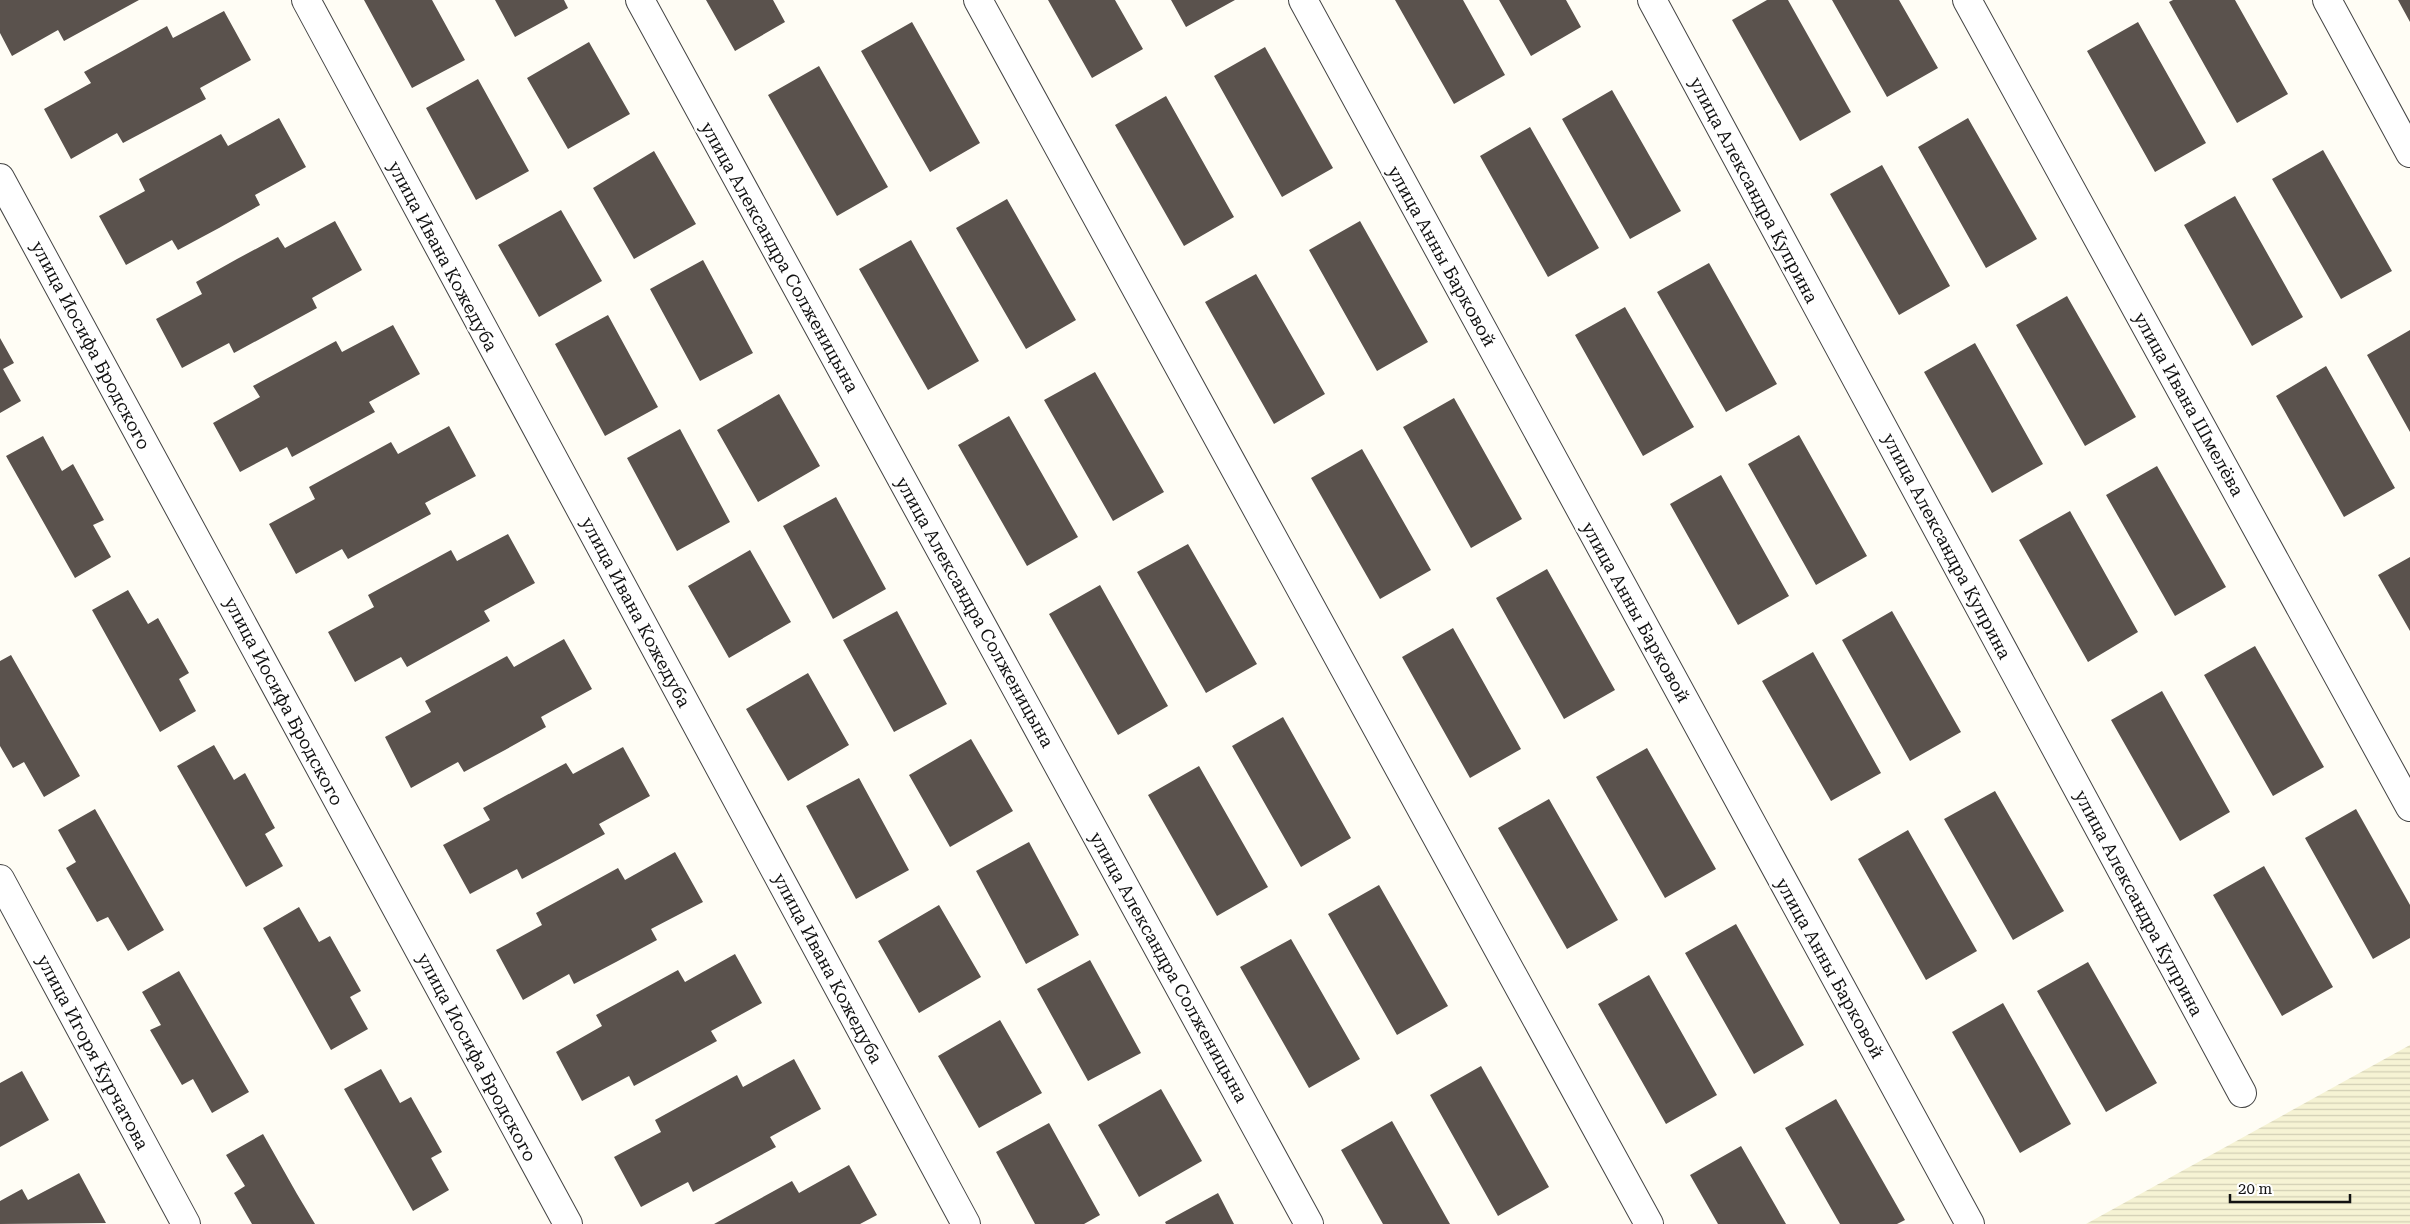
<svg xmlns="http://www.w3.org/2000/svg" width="2410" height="1224" viewBox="0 0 2410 1224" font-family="'Roboto Serif',serif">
<defs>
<pattern id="farmland-rules" width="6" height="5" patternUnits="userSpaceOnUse" patternTransform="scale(1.25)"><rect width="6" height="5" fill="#f6f3d4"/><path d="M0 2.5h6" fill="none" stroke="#d2cfb5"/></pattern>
</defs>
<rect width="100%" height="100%" fill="#fffdf5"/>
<path fill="url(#farmland-rules)" d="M2410 1045V1224H2086Z"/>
<path fill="#5a524d" d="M0 0H139L64 41 58 30 12 56 0 33Z
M364 0H432L465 60 412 88Z
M495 0H564L568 8 515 37Z
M706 0H773L785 22 735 51Z
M1048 0H1115L1143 49 1092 78Z
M1171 0H1235L1186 27Z
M1395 0H1463L1505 75 1454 104Z
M1499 0H1566L1581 27 1531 56Z
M1767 0H1788L1851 112 1800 141 1732 20Z
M1832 0H1899L1938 68 1887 97Z
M2173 0H2235L2288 94 2237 123 2169 2Z
M2398 0H2410V22Z
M224 11 251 60 200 88 206 99 123 143 117 133 71 159 44 109 91 83 84 72 126 49 167 26 173 38Z
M912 22 980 143 930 172 861 51Z
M2138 22 2206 143 2155 172 2087 51Z
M589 42 630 114 568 149 527 78Z
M1265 47 1333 168 1282 197 1214 76Z
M819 66 888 187 837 216 768 95Z
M478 79 529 171 476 200 426 108Z
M1612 90 1681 211 1630 239 1562 119Z
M1166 96 1234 217 1184 246 1115 125Z
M279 118 306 167 255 195 260 205 219 228 178 250 172 240 126 265 99 216 145 191 139 179 221 134 228 146Z
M1968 118 2037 239 1986 268 1918 147Z
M1530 127 1599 248 1548 277 1480 156Z
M2323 150 2392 271 2341 299 2272 179Z
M654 151 696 224 634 259 593 188Z
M1882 165 1950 286 1899 315 1830 194Z
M2235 196 2303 317 2252 346 2184 225Z
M1007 199 1076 320 1026 349 956 228Z
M561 210 602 281 539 317 498 245Z
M335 221 362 270 312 298 317 308 234 353 229 343 182 368 156 319 202 294 196 282 237 259 278 237 285 248Z
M1360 221 1428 342 1377 371 1309 250Z
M911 240 979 361 928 390 859 269Z
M703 260 753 353 700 381 650 289Z
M1709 263 1777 384 1726 412 1657 292Z
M1256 274 1325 394 1274 424 1205 302Z
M2067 296 2136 417 2085 446 2016 325Z
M1625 307 1694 427 1643 456 1575 335Z
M608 315 658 407 605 436 555 344Z
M393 325 420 374 369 402 375 412 292 457 287 447 240 472 213 423 260 397 253 386 336 341 342 352Z
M2410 330V432L2367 355Z
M0 338 14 363 3 369 21 401 0 413Z
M1975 343 2043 464 1992 493 1924 372Z
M2326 366 2395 488 2344 517 2276 396Z
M1095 372 1164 492 1113 521 1044 400Z
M779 394 820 466 758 502 717 430Z
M1454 398 1522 519 1471 548 1403 427Z
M1009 416 1078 537 1027 566 958 445Z
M449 426 476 476 425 503 431 514 348 559 342 549 296 574 269 524 315 499 309 487 391 442 398 454Z
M680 429 730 522 677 551 627 458Z
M1799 435 1867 556 1816 585 1748 464Z
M43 436 62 471 73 464 104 520 93 525 111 557 75 578 6 456Z
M1362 449 1431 570 1380 599 1311 478Z
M2157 466 2226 587 2175 616 2106 495Z
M1721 475 1789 596 1738 625 1670 504Z
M836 497 886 589 833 619 783 526Z
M2070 511 2138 632 2088 662 2019 540Z
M508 534 535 583 484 611 490 621 407 667 401 657 355 682 328 632 374 607 368 595 451 550 457 561Z
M1188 544 1257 664 1206 693 1137 572Z
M750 550 791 622 729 658 688 586Z
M2410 557V631L2378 575Z
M1547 569 1615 690 1564 719 1496 598Z
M1100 585 1168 706 1118 735 1049 614Z
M128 590 148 624 158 618 189 673 179 679 196 711 160 732 92 610Z
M897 611 947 704 894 732 843 640Z
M1892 611 1961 732 1910 761 1842 640Z
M1453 628 1521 749 1470 778 1402 657Z
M564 639 592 689 541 717 546 727 505 750 464 772 458 762 411 788 385 737 431 712 425 701 507 656 514 667Z
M2255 646 2324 767 2273 796 2204 675Z
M1813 652 1881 773 1831 801 1762 681Z
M11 655 80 776 44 797 24 762 13 768 0 746V661Z
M808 673 849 745 788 781 746 709Z
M2162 691 2230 812 2180 841 2111 720Z
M1283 717 1351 838 1301 867 1232 746Z
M971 739 1013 811 950 847 909 775Z
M214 745 234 780 245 773 275 828 265 834 283 866 246 887 177 766Z
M623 747 650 796 599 824 605 834 563 857 522 879 517 869 470 894 443 845 490 820 483 808 566 763 573 774Z
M1647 748 1716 869 1665 898 1596 777Z
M1199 766 1268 887 1217 916 1148 795Z
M859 778 909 870 856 899 806 806Z
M1995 791 2064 911 2013 940 1944 819Z
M1549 799 1618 920 1567 949 1498 828Z
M95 809 164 930 128 951 108 917 97 922 66 868 76 862 58 830Z
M2356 809 2410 905V938L2373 959 2305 838Z
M1908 830 1977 951 1926 980 1858 859Z
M1029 842 1079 935 1026 964 976 871Z
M675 852 703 902 651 929 657 940 616 962 574 984 569 974 523 1000 496 950 542 925 536 913 618 868 625 880Z
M2264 866 2333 987 2282 1016 2213 895Z
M1379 885 1448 1006 1397 1035 1328 914Z
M939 905 981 977 919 1013 878 941Z
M299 907 319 942 330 936 361 991 350 997 368 1029 331 1050 263 928Z
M1736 924 1804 1045 1754 1074 1685 953Z
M1291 939 1360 1059 1309 1088 1240 967Z
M735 954 762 1003 711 1031 717 1041 634 1086 629 1076 582 1101 556 1052 602 1026 596 1015 678 970 685 982Z
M1090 960 1141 1053 1088 1081 1037 989Z
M2088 962 2157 1083 2106 1112 2037 991Z
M179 971 249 1092 212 1113 193 1079 182 1085 150 1030 161 1025 142 992Z
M1649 975 1717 1095 1666 1124 1598 1004Z
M2003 1003 2071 1124 2020 1153 1952 1032Z
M1000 1020 1042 1093 979 1128 938 1056Z
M794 1059 821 1109 770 1137 776 1147 693 1192 688 1182 641 1207 614 1157 661 1132 655 1120 737 1075 743 1087Z
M1481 1066 1549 1187 1498 1216 1430 1095Z
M381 1069 400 1103 411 1097 442 1152 431 1158 449 1190 413 1211 344 1089Z
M22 1071 49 1120 0 1147V1083Z
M1161 1089 1202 1161 1139 1197 1098 1125Z
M1836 1099 1905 1220 1897 1224H1840L1785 1128Z
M1392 1121 1450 1224H1383L1341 1150Z
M1049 1123 1100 1215 1084 1224H1035L996 1152Z
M263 1134 297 1194 315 1224H252L234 1193 245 1186 226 1155Z
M1741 1146 1786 1224H1718L1690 1175Z
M849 1165 877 1215 860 1224H714L792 1181 799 1193Z
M79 1173 106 1223 0 1224V1201L22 1189 28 1200Z
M1218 1193 1234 1224H1166L1165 1222Z"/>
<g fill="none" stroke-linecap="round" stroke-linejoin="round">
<g stroke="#444" stroke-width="30">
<path id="street" d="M306 0 966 1224
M640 0 1309 1224
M978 0 1649 1224
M1303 0 1970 1224
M1652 0 2242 1093
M1967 0 2410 807
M2327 0 2410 153
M0 178 568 1224
M0 879 186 1224"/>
</g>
<use href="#street" stroke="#fff" stroke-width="28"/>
</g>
<g text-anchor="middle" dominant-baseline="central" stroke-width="5" stroke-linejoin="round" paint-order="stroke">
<g font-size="18" fill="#111" stroke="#fff">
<text transform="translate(1754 190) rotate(62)">улица Александра Куприна</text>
<text transform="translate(443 256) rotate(62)">улица Ивана Кожедуба</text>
<text transform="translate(1442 256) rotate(61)">улица Анны Барковой</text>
<text transform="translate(780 257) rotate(61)">улица Александра Солженицына</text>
<text transform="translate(91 345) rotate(62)">улица Иосифа Бродского</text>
<text transform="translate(2189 404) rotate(61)">улица Ивана Шмелёва</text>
<text transform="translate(1947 546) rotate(62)">улица Александра Куприна</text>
<text transform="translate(636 612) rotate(62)">улица Ивана Кожедуба</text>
<text transform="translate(975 612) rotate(61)">улица Александра Солженицына</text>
<text transform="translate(1636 612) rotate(61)">улица Анны Барковой</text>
<text transform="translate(284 701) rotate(62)">улица Иосифа Бродского</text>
<text transform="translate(2139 903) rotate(62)">улица Александра Куприна</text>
<text transform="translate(1169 967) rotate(61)">улица Александра Солженицына</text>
<text transform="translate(828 968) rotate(62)">улица Ивана Кожедуба</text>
<text transform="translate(1830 968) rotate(61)">улица Анны Барковой</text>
<text transform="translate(93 1052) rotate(62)">улица Игоря Курчатова</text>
<text transform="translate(477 1057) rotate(62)">улица Иосифа Бродского</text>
</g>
</g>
<path d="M2230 1194v8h120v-8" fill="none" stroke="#111111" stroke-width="2.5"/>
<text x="2238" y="1194" font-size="15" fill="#111111" stroke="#ffffff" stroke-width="4" paint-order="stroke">20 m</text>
</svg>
